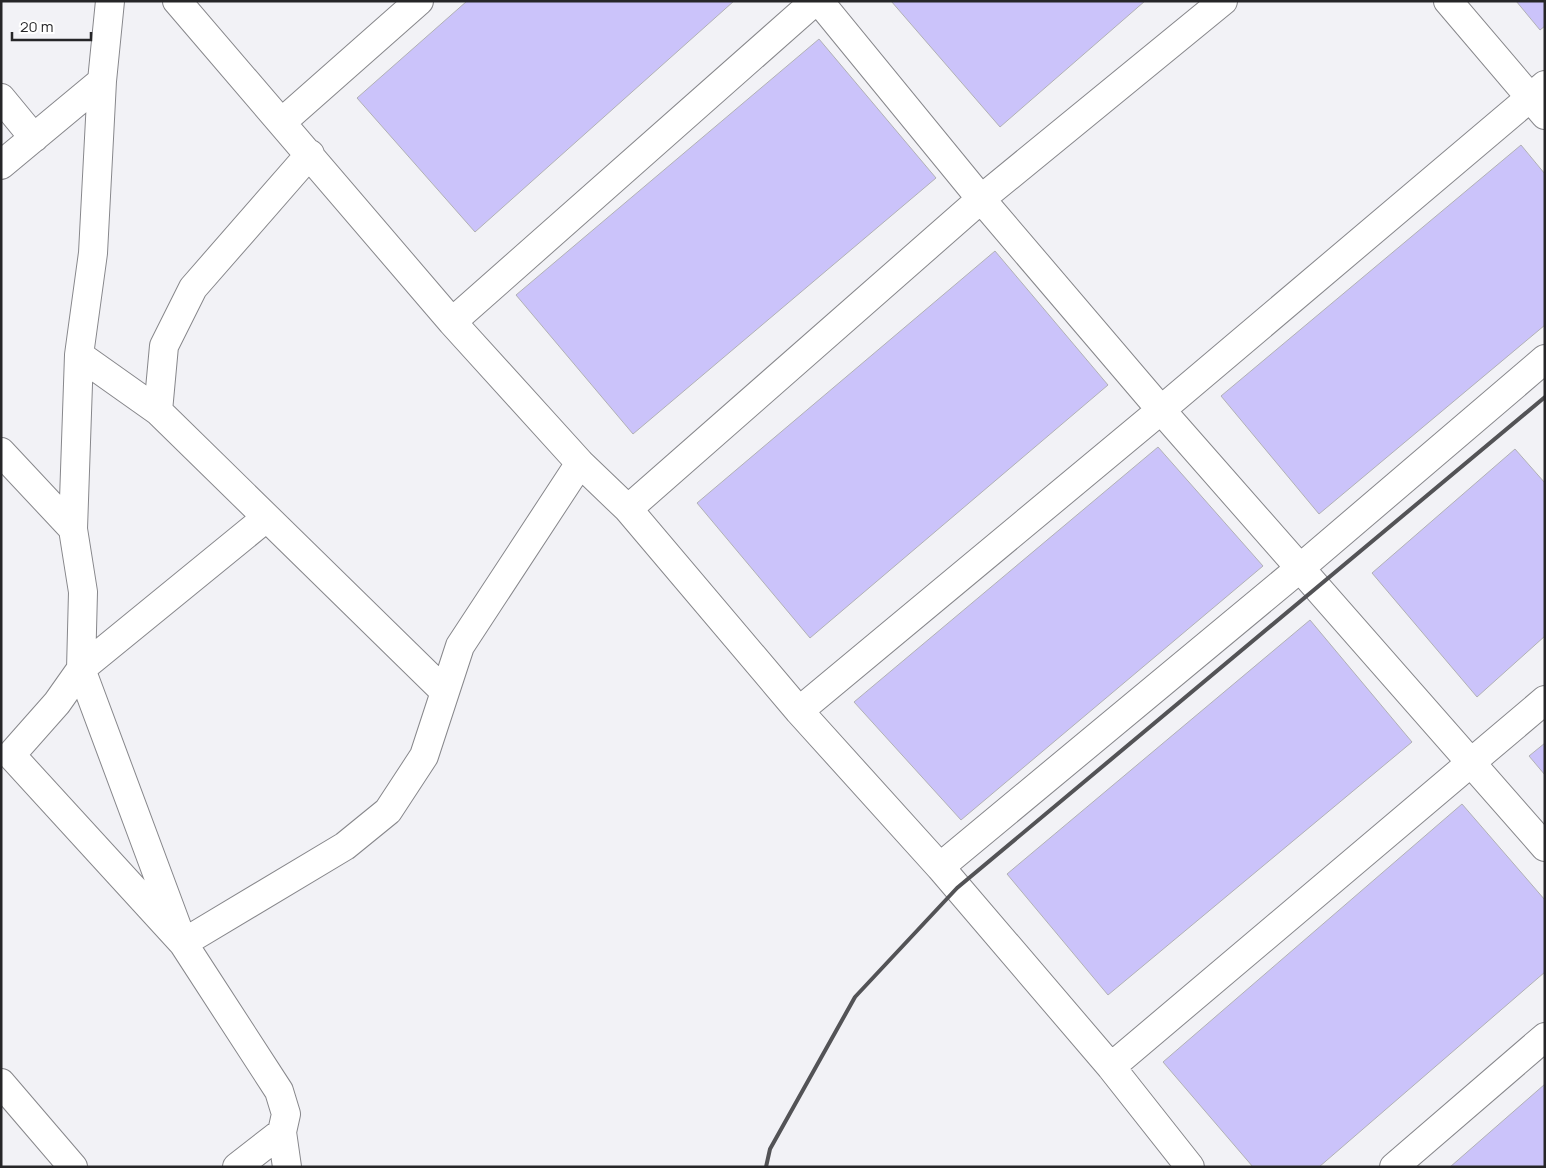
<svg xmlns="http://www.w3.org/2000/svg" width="1546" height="1168" viewBox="0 0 1546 1168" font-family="Manrope,sans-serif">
<rect width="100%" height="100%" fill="#f2f2f6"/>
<path fill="#cbc3fa" stroke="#b1b1b5" d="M467 1H734L475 232 357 98Z
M891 1H1145L1000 127Z
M1516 1H1545V26L1540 30Z
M819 39 936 178 633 434 516 295Z
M1521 145 1545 174V325L1319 514 1221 396Z
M995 251 1108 385 810 638 697 503Z
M1158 447 1263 566 961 820 854 702Z
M1515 449 1545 483V636L1477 697 1372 573Z
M1310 620 1412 742 1108 995 1007 874Z
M1545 743V775L1529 756Z
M1462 804 1545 900V972L1319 1167H1253L1163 1062Z
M1545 1084V1167H1450Z"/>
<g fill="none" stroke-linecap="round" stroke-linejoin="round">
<g stroke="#87878b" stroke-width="30">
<path id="minor" d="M110 1 102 81 93 253 79 355 73 529 83 592 81 669 57 703 11 755 183 943 279 1091 286 1114 282 1132 287 1167
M177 1 452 322 580 463 628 509 799 711 940 867 1111 1067 1190 1167
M819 1 981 199 1161 410 1545 847
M1448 1 1545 115
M1 98 34 138
M282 122 419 1
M1 165 102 81
M452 322 815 1
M79 355 158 411 444 691
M158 411 164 346 193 288 310 154
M1 452 73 529
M628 509 981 199 1223 1
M266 518 81 669 183 943 345 846 388 811 424 756 460 646 580 463
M799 711 1161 410 1545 85
M940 867 1299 569 1545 359
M1111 1067 1545 700
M1 1083 73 1167
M237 1167 282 1132
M1394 1167 1545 1037"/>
</g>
<use href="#minor" stroke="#fff" stroke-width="28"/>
<path stroke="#535356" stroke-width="4" d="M766 1167 770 1149 855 997 957 888 1545 397"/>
</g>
<rect width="1546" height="1168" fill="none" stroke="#262628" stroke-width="5"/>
<path d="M12 32v8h79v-8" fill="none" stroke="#262628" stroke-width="2.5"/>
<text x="20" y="32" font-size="15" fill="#262628" stroke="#ffffff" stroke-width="4" paint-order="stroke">20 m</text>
</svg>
